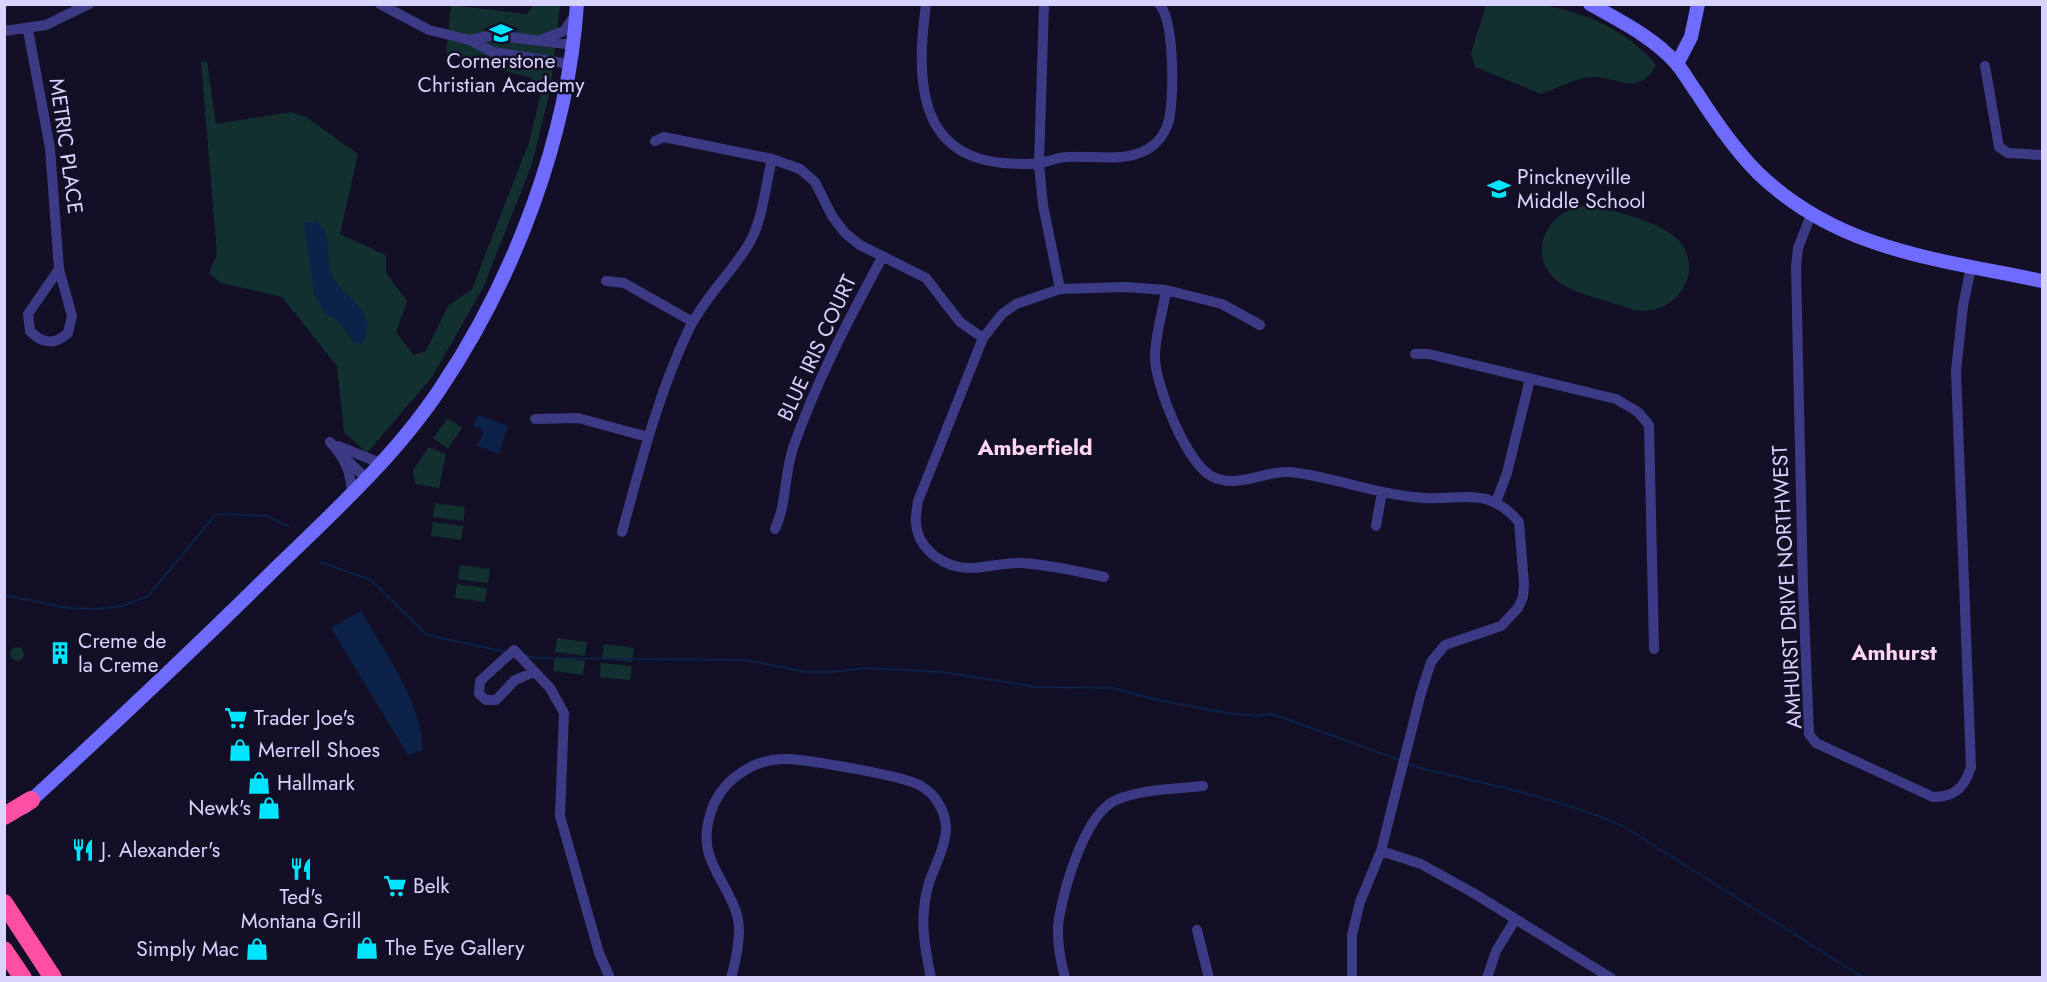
<svg xmlns="http://www.w3.org/2000/svg" width="2047" height="982" viewBox="0 0 2047 982" font-family="Jost,sans-serif">
<rect width="100%" height="100%" fill="#130f26"/>
<path fill="#12302f" d="M451 5 527 14 533 5H560L550 91 532 164 483 288 432 377 367 453 344 432 337 366 282 297 221 283 209 273 217 254 201 62 207 61 216 124 291 112 306 117 358 154 340 234 386 255V273L407 301 396 332 414 355 426 351 448 306 472 289 529 142 542 89 531 78 446 55Z
M1486 5C1504 4 1525 2 1542 5 1586 12 1628 31 1656 65 1637 99 1619 75 1590 77 1575 78 1555 89 1541 94L1475 67 1471 53Z
M1593 205C1616 212 1656 221 1674 236 1711 268 1674 324 1627 308 1607 300 1581 296 1563 285 1522 260 1545 205 1593 205Z
M448 418 462 428 448 449 433 438Z
M429 447 446 454 439 488 415 484 413 470Z
M435 503 465 507 464 521 433 517Z
M433 522 463 526 461 540 431 536Z
M460 565 490 569 488 583 458 579Z
M457 584 487 588 485 602 455 598Z
M557 638 587 642 585 656 555 652Z
M604 644 634 648 632 662 602 658Z
M10 654a7 7 0 1 1 14 0a7 7 0 1 1-14 0Z
M555 657 585 661 583 675 553 671Z
M601 663 632 666 630 680 600 677Z"/>
<path fill="#0c2248" d="M318 221C333 238 324 261 334 279 346 300 380 311 362 344L353 341 338 321 323 312 314 294 304 223Z
M478 415 508 426 499 454 477 446 484 431 473 426Z
M361 611C380 643 427 712 422 750L408 755 331 628Z"/>
<g fill="none" stroke-linecap="round" stroke-linejoin="round">
<path stroke="#0c2248" stroke-width="2" d="M320 562 371 580 427 635 506 652
M4 595 68 608 96 609 123 606 148 596 216 514 267 516 289 527
M526 656 538 658 745 660 807 672H831L867 668 942 672 1037 687 1113 688 1153 699 1226 713 1257 716 1272 714 1400 760
M1408 764C1428 772 1449 774 1471 780 1523 792 1574 805 1623 826L1864 978"/>
<path stroke="#3d3a85" stroke-width="10" d="M380 4 429 30 470 40 493 52 570 64
M926 4C917 72 914 156 1004 163 1015 164 1029 165 1040 163 1049 162 1058 157 1067 157 1092 155 1125 163 1148 149 1158 143 1166 132 1169 120 1174 98 1175 20 1159 4
M1044 4 1039 164 1043 205 1060 289
M28 30 50 148 59 269 72 316 68 333C55 345 42 344 30 331L28 314 59 269
M4 31 46 25 89 4
M470 40 493 35 574 45
M541 40 564 31 575 15
M1985 66 1999 147 2008 153 2042 155
M655 141 664 137 772 159 800 169 815 182 832 216 845 233 860 245 926 278 960 322 983 338
M1811 215 1798 248 1796 267 1803 588 1809 734 1816 743 1933 797C1955 797 1964 788 1971 767L1956 371 1963 306 1971 267
M606 281 624 283 693 322
M1166 290C1163 312 1155 335 1155 357 1155 385 1187 465 1213 477 1239 489 1265 470 1290 472 1335 477 1378 495 1424 498 1464 500 1488 486 1519 522L1524 584 1523 597 1518 608 1501 626 1445 645 1431 662 1421 693 1381 851 1360 902 1352 935V978
M1415 354H1429L1616 399 1638 412 1649 425 1654 649
M535 419 578 418 648 437
M330 442C345 458 351 472 352 494
M338 446 380 463
M346 459 366 478
M1496 502 1507 473 1530 379
M1376 526 1382 492
M775 529C787 503 784 475 793 448 816 382 849 318 883 256
M622 532C641 463 658 394 689 329 704 299 729 275 747 247 763 222 765 187 772 159
M1104 577C1077 571 1050 565 1022 563 1006 562 989 567 972 568 946 569 919 551 916 524 915 517 917 509 918 501L983 338 1002 314 1016 304 1060 289 1126 287 1166 290 1222 304 1260 325
M534 672 515 680 496 700H486L479 694 480 681 514 650 550 688 564 713 560 816 599 953 610 978
M1381 851 1421 864 1475 894 1611 978
M1197 930 1209 978
M731 978C736 960 742 932 737 915 726 877 695 859 711 812 721 780 754 758 787 759 809 760 906 776 921 786 935 794 945 810 946 827 946 846 935 865 929 883 919 916 924 945 931 978
M1065 978C1060 959 1056 937 1059 918 1065 885 1085 814 1116 800 1142 789 1175 789 1203 786
M1487 978 1496 951 1515 920"/>
<path stroke="#6f6bff" stroke-width="14" d="M1590 4C1620 21 1653 37 1676 63 1684 72 1690 84 1697 93 1715 121 1734 149 1758 173 1839 251 1938 259 2042 281
M1677 64 1691 37 1698 4
M24 807C111 727 196 647 280 564 336 510 396 455 440 389 514 279 568 138 577 4"/>
<path stroke="#ff4fa3" stroke-width="18" d="M4 816 31 800
M4 903 53 978
M4 950 23 978"/>
</g>
<defs>
<g id="school-bare" transform="scale(1.8)"><path d="M0-5L7-2L0 1L-7-2ZM-4 1L0 2.5L4 1V4Q0 6-4 4Z" fill="#00e5ff" stroke="#130f26" stroke-width="2.5" paint-order="stroke"/></g>
<g id="building-bare" transform="scale(1.8)"><path d="M-4-6H4V6H1V3H-1V6H-4ZM-2.5-4.3h1.7v1.8h-1.7ZM.8-4.3h1.7v1.8H.8ZM-2.5-1h1.7V.8h-1.7ZM.8-1h1.7V.8H.8Z" fill="#00e5ff" stroke="#130f26" stroke-width="2.5" paint-order="stroke"/></g>
<g id="supermarket-bare" transform="scale(1.8)"><path d="M-6-5.5h2.5l.6 2H6L4.5 2H-2.5L-4.4-4H-6ZM-1.5 3.2a1.3 1.3 0 1 0 .1 0ZM3 3.2a1.3 1.3 0 1 0 .1 0Z" fill="#00e5ff" stroke="#130f26" stroke-width="2.5" paint-order="stroke"/></g>
<g id="shop-bare" transform="scale(1.8)"><path d="M-5-2.5h2.3a2.7 3.5 0 0 1 5.4 0H5L5.5 6h-11ZM-1.5-2.5h3a1.5 2.3 0 0 0-3 0Z" fill="#00e5ff" stroke="#130f26" stroke-width="2.5" paint-order="stroke"/></g>
<g id="restaurant-bare" transform="scale(1.8)"><path d="M-5-6h1v4h1v-4h1v4h1v-4h1v5L-1.5 .5V6h-2V.5L-5-1ZM5-6V6H3V1.5H1.5Q1.5-4 5-6Z" fill="#00e5ff" stroke="#130f26" stroke-width="2.5" paint-order="stroke"/></g>
</defs>
<g fill-rule="evenodd">
<use href="#school-bare" x="501" y="33"/>
<use href="#school-bare" x="1499" y="189"/>
<use href="#building-bare" x="60" y="653"/>
<use href="#supermarket-bare" x="236" y="718"/>
<use href="#shop-bare" x="240" y="750"/>
<use href="#shop-bare" x="259" y="783"/>
<use href="#shop-bare" x="269" y="808"/>
<use href="#restaurant-bare" x="83" y="850"/>
<use href="#restaurant-bare" x="301" y="869"/>
<use href="#supermarket-bare" x="395" y="886"/>
<use href="#shop-bare" x="367" y="948"/>
<use href="#shop-bare" x="257" y="949"/>
</g>
<g text-anchor="middle" dominant-baseline="central" stroke-width="5" stroke-linejoin="round" paint-order="stroke">
<g font-size="21" fill="#d9d4ff" stroke="#130f26" text-anchor="start">
<text x="501" y="61" text-anchor="middle">Cornerstone<tspan x="501" dy="24">Christian Academy</tspan></text>
<text x="1517" y="177">Pinckneyville<tspan x="1517" dy="24">Middle School</tspan></text>
<text x="78" y="641">Creme de<tspan x="78" dy="24">la Creme</tspan></text>
<text x="254" y="718">Trader Joe's</text>
<text x="258" y="750">Merrell Shoes</text>
<text x="277" y="783">Hallmark</text>
<text x="251" y="808" text-anchor="end">Newk's</text>
<text x="101" y="850">J. Alexander's</text>
<text x="413" y="886">Belk</text>
<text x="301" y="897" text-anchor="middle">Ted's<tspan x="301" dy="24">Montana Grill</tspan></text>
<text x="385" y="948">The Eye Gallery</text>
<text x="239" y="949" text-anchor="end">Simply Mac</text>
</g>
<g font-size="21" fill="#d9d4ff" stroke="#130f26">
<text transform="translate(66 146) rotate(82)">METRIC PLACE</text>
<text transform="translate(817 348) rotate(-65)">BLUE IRIS COURT</text>
<text transform="translate(1787 587) rotate(-93)">AMHURST DRIVE NORTHWEST</text>
</g>
<g font-size="22" font-weight="bold" fill="#ffd6f0" stroke="#130f26">
<text x="1035" y="447">Amberfield</text>
<text x="1894" y="652">Amhurst</text>
</g>
</g>
<rect width="2047" height="982" fill="none" stroke="#d9d4ff" stroke-width="12"/>
</svg>
